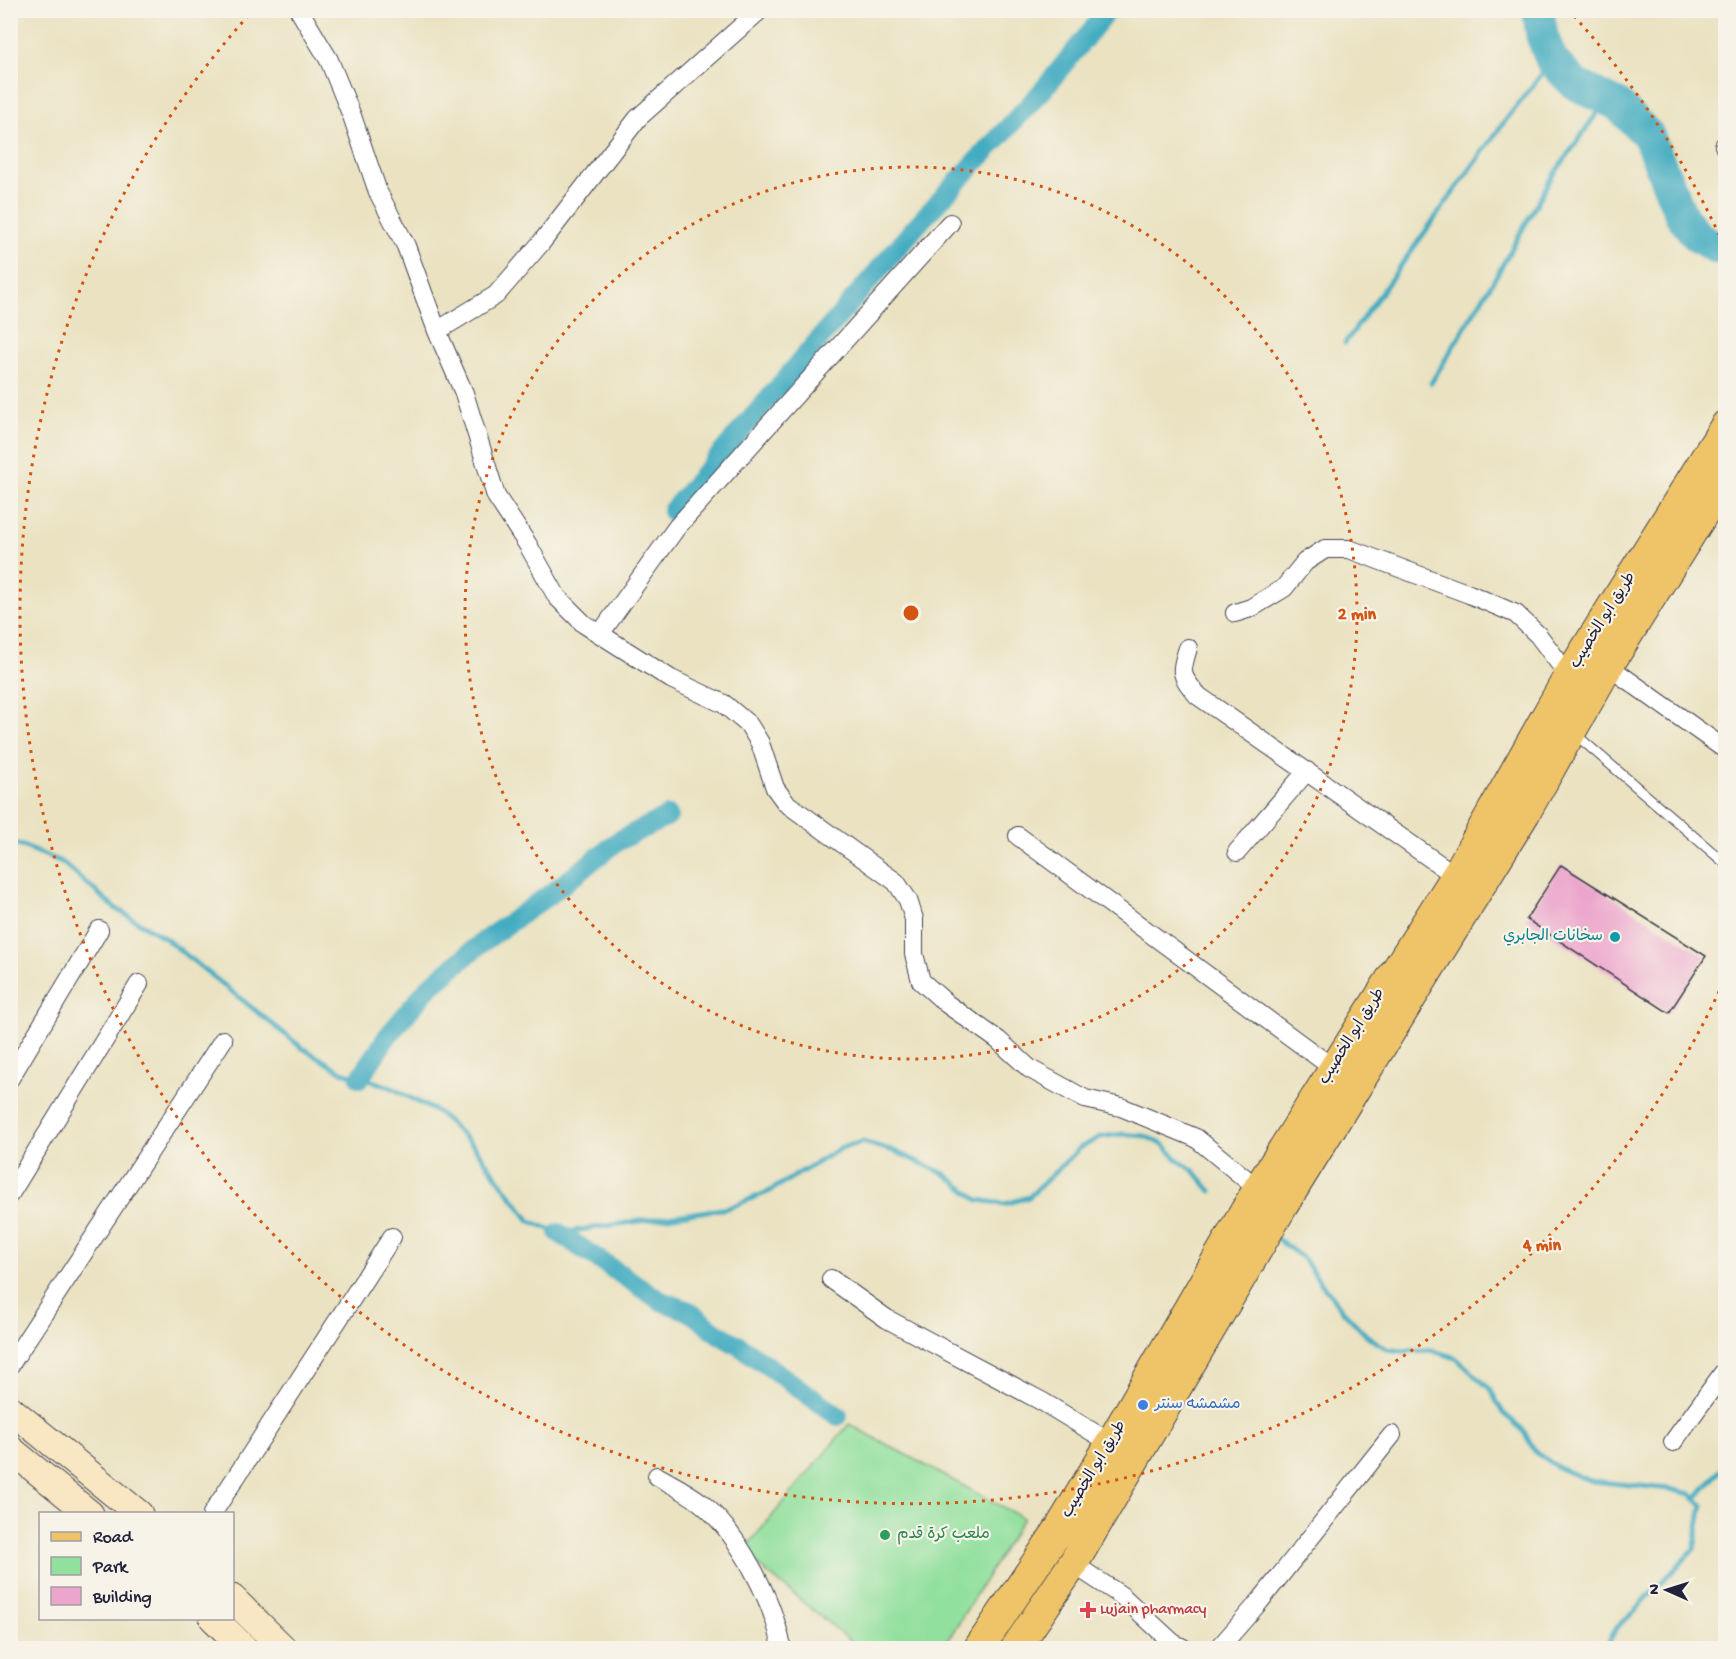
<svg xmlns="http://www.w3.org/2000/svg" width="1736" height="1659" viewBox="0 0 1736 1659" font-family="'Gochi Hand','Playpen Sans Arabic',sans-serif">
<rect width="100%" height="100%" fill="#f7f3e8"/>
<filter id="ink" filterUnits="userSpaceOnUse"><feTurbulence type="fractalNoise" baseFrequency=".0167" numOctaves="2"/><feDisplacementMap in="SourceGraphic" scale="12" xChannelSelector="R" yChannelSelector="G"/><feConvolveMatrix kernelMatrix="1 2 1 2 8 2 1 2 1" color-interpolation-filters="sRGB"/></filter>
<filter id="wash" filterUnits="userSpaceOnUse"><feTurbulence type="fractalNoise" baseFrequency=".008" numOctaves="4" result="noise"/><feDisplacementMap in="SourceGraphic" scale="24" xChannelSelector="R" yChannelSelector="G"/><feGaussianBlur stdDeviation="1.35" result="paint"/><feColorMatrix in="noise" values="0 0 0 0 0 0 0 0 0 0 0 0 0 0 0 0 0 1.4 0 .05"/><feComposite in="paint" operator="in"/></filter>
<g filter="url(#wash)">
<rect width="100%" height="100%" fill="#eae2c1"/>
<path fill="#92e09e" stroke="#5a816c" stroke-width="1.5" d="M849 1424 1023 1518 943 1648H859L742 1552Z"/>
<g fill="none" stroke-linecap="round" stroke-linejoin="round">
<path stroke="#42acc1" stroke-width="5" d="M1345 343 1502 125 1552 61
M1431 383 1498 273 1550 180 1607 99
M10 841 62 862 115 908 166 939 301 1047 342 1072 388 1086 439 1113 474 1146 530 1221 559 1233 728 1208 768 1192 841 1148 863 1142 894 1151 945 1174 978 1200 1005 1204 1029 1197 1080 1148 1100 1137 1123 1134 1145 1136 1164 1145 1178 1160 1194 1171 1211 1191
M1276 1238 1304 1259 1320 1282 1344 1312 1366 1335 1387 1349 1402 1351 1431 1350 1456 1358 1490 1389 1503 1413 1523 1430 1536 1453 1561 1469 1591 1481 1670 1489 1691 1494 1702 1505 1694 1549 1651 1594 1617 1627 1605 1648
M1695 1499 1726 1464"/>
<path stroke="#42acc1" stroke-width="20" d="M672 511 917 225 1043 90 1108 10
M360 1078 387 1037 429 987 484 941 553 892 618 841 668 816
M559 1233 661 1301 689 1311 717 1333 741 1347 838 1416"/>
<path stroke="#42acc1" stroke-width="33" d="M1538 10 1542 36 1552 61 1575 84 1618 105 1648 135 1681 215 1697 236 1717 248 1726 246"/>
</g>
<g id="blocks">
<path fill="#eca5cc" d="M1561 865 1706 956 1669 1013 1526 919Z"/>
</g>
</g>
<g filter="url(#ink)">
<use href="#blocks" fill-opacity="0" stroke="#403f4f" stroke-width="1.5"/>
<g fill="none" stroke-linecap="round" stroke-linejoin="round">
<g stroke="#403f4f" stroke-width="11">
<path id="lane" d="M1575 734 1726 864"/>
</g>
<g stroke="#403f4f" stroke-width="20">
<path id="street" d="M299 10 329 60 352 116 378 192 406 246 437 331 464 393 496 496 528 545 557 597 584 624 671 679 724 704 749 725 760 743 775 788 786 803 896 882 908 900 914 919V954L921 981 947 1004 998 1040 1030 1069 1085 1099 1121 1107 1196 1138 1258 1189
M1724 146 1726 143
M437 331 496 295 541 243 638 118 760 10
M1235 613 1251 608 1284 588 1305 562 1325 549H1349L1469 594 1516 614 1538 635 1569 676
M600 634 677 527 950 223
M1188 648C1180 674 1180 674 1197 695L1456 876
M1608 666 1726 750
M1018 836 1333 1068
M1237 852 1307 771
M10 1078 99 930
M10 1194 139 984
M831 1279 887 1319 1043 1402 1111 1443
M10 1365 223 1040
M1673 1442 1726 1369
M657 1476C671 1484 687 1492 700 1502 739 1533 773 1600 782 1648
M212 1514 392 1237
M1073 1564 1122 1596 1173 1643 1183 1648
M1219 1648 1260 1601 1392 1435"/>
</g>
<g stroke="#403f4f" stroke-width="29">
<path id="secondary" d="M10 1409 139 1514
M10 1449 90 1514
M232 1598 283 1648
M213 1618 244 1648"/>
</g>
<g stroke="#403f4f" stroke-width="32">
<path id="primary" d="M979 1648 1060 1528 1111 1443 1258 1189 1456 876 1569 676 1726 425
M1016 1648 1073 1564 1282 1207 1525 813 1608 666 1726 477"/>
</g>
<use href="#lane" stroke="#fff" stroke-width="9"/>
<use href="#street" stroke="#fff" stroke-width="18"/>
<use href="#secondary" stroke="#f9e7c3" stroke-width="27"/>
<use href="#primary" stroke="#efc469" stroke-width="30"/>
</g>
</g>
<g fill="none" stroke="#d45411" stroke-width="3" stroke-dasharray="3 6">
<circle cx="911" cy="613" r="446"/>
<path d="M1723 983A892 892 0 1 1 248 16M1574 16A892 892 0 0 1 1723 243"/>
</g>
<circle fill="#0f9aa8" stroke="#f7f3e8" stroke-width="2" cx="1615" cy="937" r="6"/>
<circle fill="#3f7fe0" stroke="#f7f3e8" stroke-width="2" cx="1143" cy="1405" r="6"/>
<circle fill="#2e9e5b" stroke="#f7f3e8" stroke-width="2" cx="885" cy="1535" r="6"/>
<path fill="#e0444e" stroke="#f7f3e8" stroke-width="2" d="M1085 1601h6v6h6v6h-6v6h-6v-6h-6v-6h6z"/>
<g text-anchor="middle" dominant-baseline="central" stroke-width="4.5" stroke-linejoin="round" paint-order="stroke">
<g font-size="16" fill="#22223b" stroke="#f7f3e8">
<text transform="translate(1604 621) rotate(-58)">طريق ابو الخصيب</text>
<text transform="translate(1353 1037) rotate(-58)">طريق ابو الخصيب</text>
<text transform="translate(1095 1470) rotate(-59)">طريق ابو الخصيب</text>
</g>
<g font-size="16" fill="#0d838f" stroke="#f7f3e8" text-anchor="end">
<text x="1603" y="937">سخانات الجابري</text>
</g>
<g font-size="16" fill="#366cbe" stroke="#f7f3e8" text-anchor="start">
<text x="1155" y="1405">مشمشه سنتر</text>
</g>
<g font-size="16" fill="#27864d" stroke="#f7f3e8" text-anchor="start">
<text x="897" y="1535">ملعب كرة قدم</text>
</g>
<g font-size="16" fill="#be3a42" stroke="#f7f3e8" text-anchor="start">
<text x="1100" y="1610">Lujain pharmacy</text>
</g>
</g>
<circle cx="911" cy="613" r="9" fill="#d45411" stroke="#f7f3e8" stroke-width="3"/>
<g font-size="18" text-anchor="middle" font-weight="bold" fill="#d45411" stroke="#f7f3e8" stroke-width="4.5" stroke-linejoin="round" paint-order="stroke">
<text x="1357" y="619">2 min</text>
<text x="1542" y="1250">4 min</text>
</g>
<rect width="1736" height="1659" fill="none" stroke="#f7f3e8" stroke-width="36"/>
<rect x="39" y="1512" width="195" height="108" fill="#f7f3e8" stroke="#a29fa3" stroke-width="1.5"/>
<rect x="51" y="1532" width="30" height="9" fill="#efc469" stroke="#a29fa3" stroke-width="1.5"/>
<text x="93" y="1542" font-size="18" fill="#22223b">Road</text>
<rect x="51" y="1557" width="30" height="18" fill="#92e09e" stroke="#a29fa3" stroke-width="1.5"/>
<text x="93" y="1572" font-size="18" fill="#22223b">Park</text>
<rect x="51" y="1587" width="30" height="18" fill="#eca5cc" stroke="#a29fa3" stroke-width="1.5"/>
<text x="93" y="1602" font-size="18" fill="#22223b">Building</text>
<g transform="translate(1667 1590) rotate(273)" stroke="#f7f3e8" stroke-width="4.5" paint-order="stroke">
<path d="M0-4.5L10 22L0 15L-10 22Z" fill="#22223b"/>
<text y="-9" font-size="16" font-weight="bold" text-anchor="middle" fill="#22223b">N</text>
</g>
</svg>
